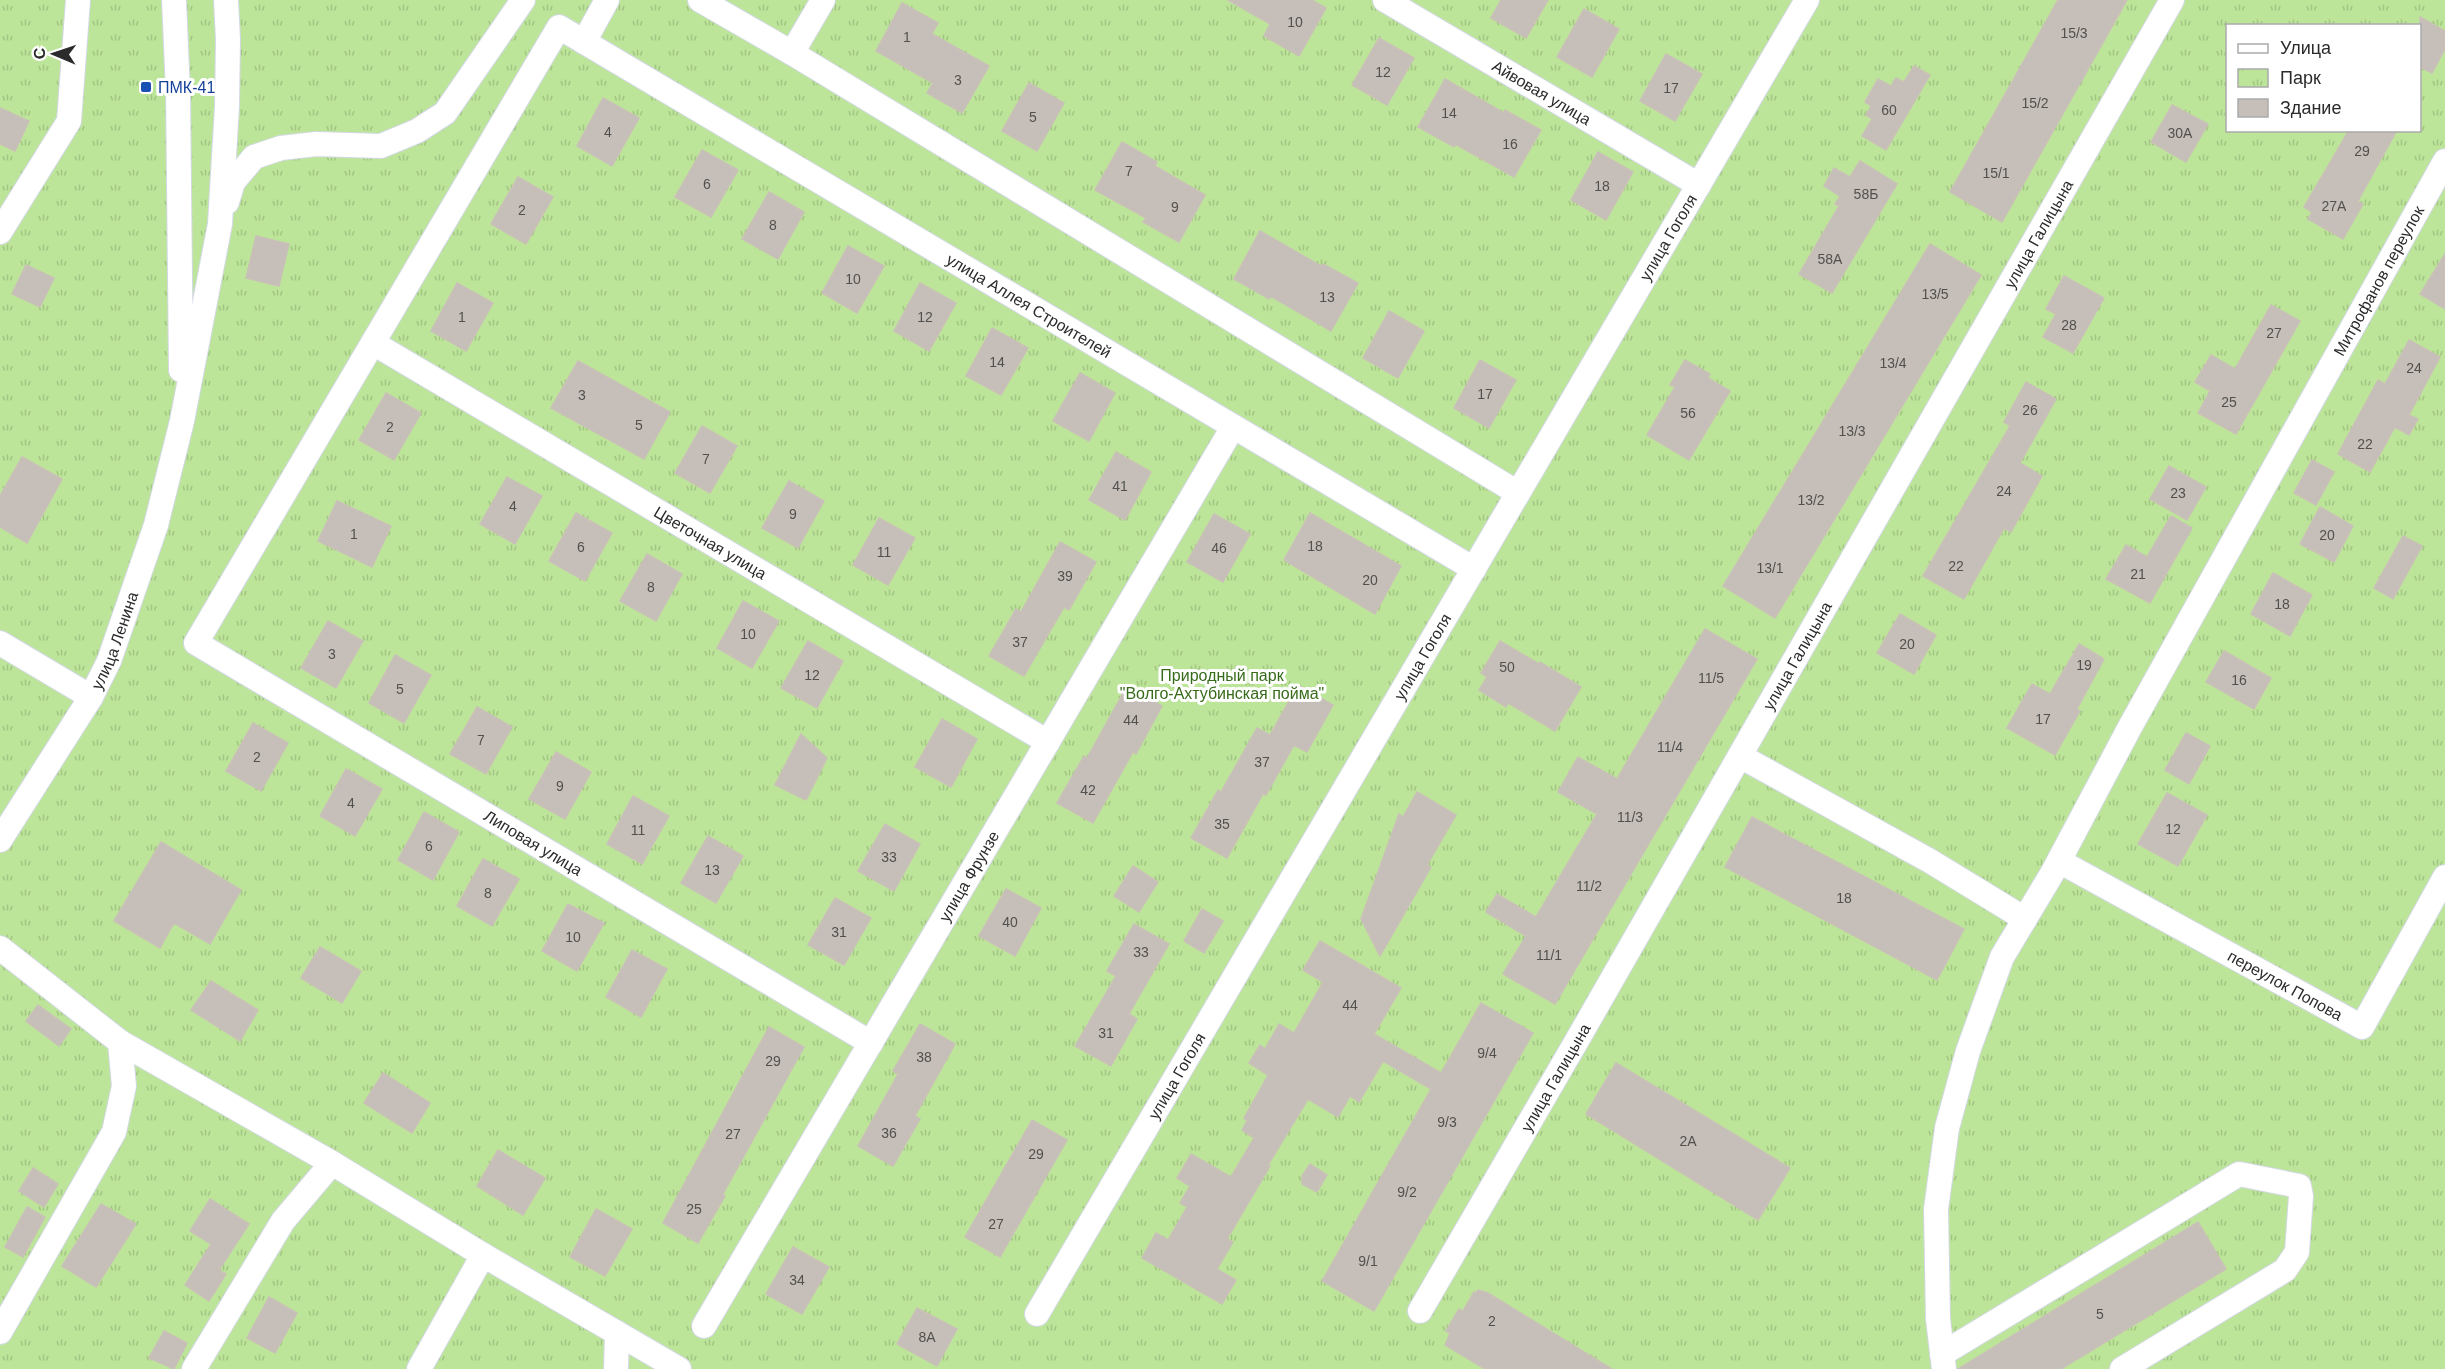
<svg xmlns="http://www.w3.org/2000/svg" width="2445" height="1369" viewBox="0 0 2445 1369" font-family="Arial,sans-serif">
<defs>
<pattern id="park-tufts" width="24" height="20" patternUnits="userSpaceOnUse" patternTransform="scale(1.5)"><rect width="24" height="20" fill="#bde599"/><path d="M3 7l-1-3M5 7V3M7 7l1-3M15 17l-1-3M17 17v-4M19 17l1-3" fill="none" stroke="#a3c584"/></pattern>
</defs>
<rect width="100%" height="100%" fill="#ede4dd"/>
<path fill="url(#park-tufts)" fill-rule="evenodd" d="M0 0H2445V1369H0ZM2228 26H2420V130H2228Z"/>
<path fill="#c6bfb9" stroke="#c9c0b7" stroke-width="1.5" d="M1228 0H1312L1326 8 1299 56 1264 36 1270 24Z
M1501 0H1548L1526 38 1491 18Z
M2058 0H2127L2002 222 1950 192Z
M902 3 938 23 932 34 989 66 962 113 927 93 933 83 876 51Z
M1584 9 1619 29 1592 77 1557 57Z
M2420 17 2445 31V49L2432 73 2420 67Z
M1379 38 1414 58 1387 105 1352 85Z
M1666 54 1702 74 1675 121 1640 101Z
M1914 66 1930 75 1886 150 1862 136 1872 119 1866 115 1871 106 1865 102 1878 79 1891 86 1896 78 1904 82Z
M1445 79 1504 113 1505 110 1541 130 1514 177 1455 144 1454 147 1418 127Z
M1029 83 1064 103 1037 151 1002 131Z
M603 98 639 118 612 166 577 146Z
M2172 105 2208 124 2186 162 2151 142Z
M0 108 29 121 15 151 0 144Z
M2349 130H2397L2358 201 2363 204 2343 239 2308 219 2312 212 2304 207Z
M1122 142 1157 162 1155 166 1205 195 1179 242 1143 222 1146 218 1095 190Z
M702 150 738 170 711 217 675 197Z
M1598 152 1633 172 1606 220 1571 200Z
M1860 161 1897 184 1832 293 1799 274 1839 206 1835 204 1840 196 1824 186 1834 168 1850 177Z
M518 177 553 197 526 244 491 224Z
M769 192 804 212 778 259 742 239Z
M1260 231 1321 266 1323 264 1358 283 1331 331 1270 296 1269 299 1234 279Z
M256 236 289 244 279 286 246 278Z
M1930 244 1981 275 1775 618 1723 586Z
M848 246 884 266 857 313 822 293Z
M2445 254V309L2420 294Z
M26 265 54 278 40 307 12 294Z
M2064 276 2104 298 2073 353 2043 337 2056 314 2046 309Z
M457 283 493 303 466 351 431 331Z
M920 283 956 303 929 351 894 331Z
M2271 305 2300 321 2236 434 2198 413 2210 391 2195 382 2211 355 2235 369Z
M1389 311 1424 331 1398 378 1363 358Z
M992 328 1028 348 1001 395 966 376Z
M2409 340 2440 357 2409 415 2418 419 2409 435 2395 427 2370 472 2338 454 2378 380 2385 384Z
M1480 360 1516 380 1489 428 1454 408Z
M1685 360 1710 374 1708 378 1730 391 1689 460 1647 435 1675 387 1670 385Z
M578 361 670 412 644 459 551 408Z
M1080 373 1115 393 1089 441 1053 421Z
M2026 382 2056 399 2020 463 2042 476 2011 532 2004 528 1964 599 1923 576 2010 426 2004 422Z
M386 393 421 413 394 460 359 440Z
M702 426 737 446 710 493 675 473Z
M1116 452 1151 472 1125 520 1089 500Z
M22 457 62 479 27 543 0 527V496Z
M2312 460 2334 472 2316 505 2294 493Z
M2169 466 2206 487 2187 520 2150 499Z
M507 477 542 496 515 544 480 524Z
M789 481 824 501 798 548 762 528Z
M337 501 391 526 372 567 318 541Z
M2320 507 2353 526 2334 562 2300 544Z
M576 513 612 533 585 581 549 561Z
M1310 513 1401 566 1375 614 1284 560Z
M1214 514 1250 534 1223 582 1187 562Z
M2171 516 2192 528 2150 603 2106 579 2126 545 2147 557Z
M879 518 915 538 888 585 853 565Z
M2403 536 2422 546 2393 599 2374 588Z
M1060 542 1096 562 1069 610 1064 607 1024 676 989 656 1016 609 1021 612Z
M647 554 682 574 656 621 620 601Z
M2273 573 2312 595 2290 636 2251 614Z
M743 601 779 621 752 668 717 648Z
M1900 614 1936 635 1914 674 1877 653Z
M328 621 363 641 336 688 301 668Z
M1705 629 1757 659 1555 1004 1503 974 1526 936 1486 912 1497 894 1536 917 1597 814 1558 792 1578 757 1617 779Z
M808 641 843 661 817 708 781 688Z
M1500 641 1539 664 1540 662 1581 687 1555 731 1508 703 1506 707 1479 690 1487 677 1481 673Z
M2079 644 2104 659 2077 709 2080 711 2055 755 2007 728 2032 684 2050 694Z
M2224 651 2271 678 2254 709 2206 682Z
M395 655 431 675 404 723 369 703Z
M1298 685 1333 705 1307 752 1294 745 1266 795 1263 794 1227 858 1191 838 1218 790 1221 792 1257 728 1270 735Z
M1127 686 1162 706 1136 754 1133 752 1093 823 1057 803 1084 756 1087 758Z
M477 707 512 727 486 774 450 754Z
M942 719 977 739 951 787 915 767Z
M253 723 288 743 261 791 226 771Z
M2186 733 2210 746 2189 784 2165 770Z
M801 734 827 758 806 800 775 785Z
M556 752 591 772 565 819 529 799Z
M346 769 382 789 355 836 320 816Z
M1417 792 1456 815 1427 865 1431 867 1380 956 1361 919 1399 814 1403 817Z
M2167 793 2207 815 2178 866 2138 844Z
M633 796 669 816 642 864 607 844Z
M424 812 459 832 433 880 398 860Z
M1752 817 1964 929 1937 980 1725 867Z
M885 824 920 844 894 891 858 871Z
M708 836 743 856 716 903 681 883Z
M161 842 241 890 210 944 174 923 160 948 114 921Z
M483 859 519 879 492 926 457 906Z
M1133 866 1158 882 1139 912 1114 896Z
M1006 889 1041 908 1015 956 979 936Z
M835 898 871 918 844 965 808 945Z
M568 904 604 923 577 971 542 951Z
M1202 909 1223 921 1204 953 1184 941Z
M1134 924 1169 944 1129 1014 1137 1019 1111 1066 1075 1046 1116 976 1107 971Z
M1320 941 1401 988 1374 1034 1441 1073 1481 1003 1533 1033 1374 1311 1322 1281 1431 1089 1383 1061 1359 1102 1350 1096 1338 1117 1308 1099 1268 1165 1270 1166 1227 1239 1233 1242 1217 1269 1236 1280 1222 1304 1142 1258 1156 1233 1168 1240 1187 1207 1180 1203 1190 1186 1177 1178 1191 1154 1231 1177 1254 1138 1242 1130 1247 1121 1244 1118 1268 1075 1249 1063 1260 1045 1265 1049 1279 1024 1294 1033 1323 982 1303 970Z
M320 947 361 971 342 1003 301 978Z
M632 950 667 969 641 1017 606 997Z
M211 981 258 1010 240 1041 191 1010Z
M38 1005 71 1029 59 1046 26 1021Z
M920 1024 955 1044 915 1116 920 1119 893 1166 858 1146 898 1074 893 1071Z
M769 1027 804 1047 723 1194 725 1196 698 1243 663 1223Z
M1616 1063 1790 1168 1758 1220 1586 1114Z
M383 1073 430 1103 412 1133 364 1103Z
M1032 1120 1067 1140 1000 1257 965 1237Z
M498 1150 545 1178 523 1215 477 1186Z
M1310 1164 1327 1175 1317 1192 1302 1184V1176Z
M33 1168 58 1184 44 1207 19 1191Z
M210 1199 249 1224 219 1270 226 1274 209 1301 185 1285 211 1244 190 1231Z
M101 1204 136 1224 96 1287 62 1266Z
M27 1207 45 1217 23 1257 5 1247Z
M596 1209 632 1229 605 1276 570 1257Z
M2198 1222 2226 1269 2061 1369H1958Z
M793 1247 829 1267 802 1314 766 1294Z
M1478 1290 1488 1293 1612 1369H1485L1445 1345 1450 1333 1446 1331 1459 1309 1463 1311 1474 1292 1476 1293Z
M269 1297 297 1313 275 1353 247 1338Z
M917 1308 957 1329 937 1366 897 1344Z
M164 1331 187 1343 174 1369 149 1358Z"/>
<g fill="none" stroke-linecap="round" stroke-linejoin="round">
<g stroke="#d2d8e4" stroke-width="26">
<g id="minor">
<path d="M174 0 178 92 181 370"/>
<path d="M700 0 792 53 1518 493"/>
<path id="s1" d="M1385 0 1699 185"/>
<path d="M584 42 607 0"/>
<path d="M792 53 823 0"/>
<path d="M227 202 233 182 254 157 281 148 316 144 381 146 417 131 445 113 523 0"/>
<path d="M0 232 69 121 78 0"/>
<path id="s2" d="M373 343 1048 742"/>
<path d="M0 643 91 697"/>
<path d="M1740 756 1930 861 2025 919"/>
<path id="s3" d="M0 840 91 697 109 661 156 525 182 421 220 224 227 106 228 40 226 0"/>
<path id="s4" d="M2059 861 2362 1027 2445 877"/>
<path d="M0 948 120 1042 332 1163 483 1255 679 1369"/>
<path id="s5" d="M871 1043 196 643 559 27 1474 569"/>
<path id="s6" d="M1420 1311 1583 1030 2172 0"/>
<path id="s7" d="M1037 1314 1807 0"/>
<path id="s8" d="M704 1326 1233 427"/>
<path d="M0 1332 114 1132 124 1086 120 1042"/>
<path d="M1942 1354 2239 1174 2299 1186 2301 1196 2297 1252 2285 1270 2122 1369"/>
<path d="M194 1369 283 1221 332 1163"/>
<path d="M419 1369 483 1255"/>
<path d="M616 1369 617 1333"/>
<path id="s9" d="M1944 1369 1938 1319 1936 1209 1947 1128 1968 1051 2002 957 2053 872 2130 727 2445 161"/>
</g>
</g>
<use href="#minor" stroke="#fff" stroke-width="24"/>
</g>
<rect fill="#1a4fb4" stroke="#fff" stroke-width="2" x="140" y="81" width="12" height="12" rx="3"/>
<g text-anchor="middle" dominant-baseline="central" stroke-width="6" stroke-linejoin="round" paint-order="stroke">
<g font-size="14" fill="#52504e">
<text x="1295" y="22">10</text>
<text x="2074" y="33">15/3</text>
<text x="907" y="37">1</text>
<text x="1383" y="72">12</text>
<text x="958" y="80">3</text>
<text x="1671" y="88">17</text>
<text x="2035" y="103">15/2</text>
<text x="1889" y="110">60</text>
<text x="1449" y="113">14</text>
<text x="1033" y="117">5</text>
<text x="608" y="132">4</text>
<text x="2180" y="133">30А</text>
<text x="1510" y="144">16</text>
<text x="2362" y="151">29</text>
<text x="1129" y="171">7</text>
<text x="1996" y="173">15/1</text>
<text x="707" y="184">6</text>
<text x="1602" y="186">18</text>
<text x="1866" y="194">58Б</text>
<text x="2334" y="206">27А</text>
<text x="1175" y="207">9</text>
<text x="522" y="210">2</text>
<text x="773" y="225">8</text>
<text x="1830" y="259">58А</text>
<text x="853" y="279">10</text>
<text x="1935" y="294">13/5</text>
<text x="1327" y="297">13</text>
<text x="462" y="317">1</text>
<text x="925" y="317">12</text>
<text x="2069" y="325">28</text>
<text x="2274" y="333">27</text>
<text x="997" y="362">14</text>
<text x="1893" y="363">13/4</text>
<text x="2414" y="368">24</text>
<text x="1485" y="394">17</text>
<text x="582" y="395">3</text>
<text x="2229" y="402">25</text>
<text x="2030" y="410">26</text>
<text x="1688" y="413">56</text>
<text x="639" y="425">5</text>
<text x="390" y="427">2</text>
<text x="1852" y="431">13/3</text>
<text x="2365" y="444">22</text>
<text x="706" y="459">7</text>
<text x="1120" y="486">41</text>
<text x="2004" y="491">24</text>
<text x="2178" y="493">23</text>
<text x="1811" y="500">13/2</text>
<text x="513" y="506">4</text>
<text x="793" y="514">9</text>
<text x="354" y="534">1</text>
<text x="2327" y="535">20</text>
<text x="1315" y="546">18</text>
<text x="581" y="547">6</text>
<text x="1219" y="548">46</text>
<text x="884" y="552">11</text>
<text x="1956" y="566">22</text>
<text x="1770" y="568">13/1</text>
<text x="2138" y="574">21</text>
<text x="1065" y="576">39</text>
<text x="1370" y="580">20</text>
<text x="651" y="587">8</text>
<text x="2282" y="604">18</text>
<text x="748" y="634">10</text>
<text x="1020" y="642">37</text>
<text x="1907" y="644">20</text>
<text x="332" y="654">3</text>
<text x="2084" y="665">19</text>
<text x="1507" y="667">50</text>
<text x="812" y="675">12</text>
<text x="1711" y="678">11/5</text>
<text x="2239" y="680">16</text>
<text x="400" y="689">5</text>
<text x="2043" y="719">17</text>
<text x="1131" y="720">44</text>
<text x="481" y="740">7</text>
<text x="1670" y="747">11/4</text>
<text x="257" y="757">2</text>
<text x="1262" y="762">37</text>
<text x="560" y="786">9</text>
<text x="1088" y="790">42</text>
<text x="351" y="803">4</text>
<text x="1630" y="817">11/3</text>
<text x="1222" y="824">35</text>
<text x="2173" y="829">12</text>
<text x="638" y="830">11</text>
<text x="429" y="846">6</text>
<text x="889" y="857">33</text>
<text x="712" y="870">13</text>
<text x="1589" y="886">11/2</text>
<text x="488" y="893">8</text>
<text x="1844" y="898">18</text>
<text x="1010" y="922">40</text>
<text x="839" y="932">31</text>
<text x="573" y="937">10</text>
<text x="1141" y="952">33</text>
<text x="1549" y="955">11/1</text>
<text x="1350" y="1005">44</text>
<text x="1106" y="1033">31</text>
<text x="1487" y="1053">9/4</text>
<text x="924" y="1057">38</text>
<text x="773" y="1061">29</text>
<text x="1447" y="1122">9/3</text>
<text x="889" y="1133">36</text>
<text x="733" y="1134">27</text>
<text x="1688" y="1141">2А</text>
<text x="1036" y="1154">29</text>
<text x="1407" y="1192">9/2</text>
<text x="694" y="1209">25</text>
<text x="996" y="1224">27</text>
<text x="1368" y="1261">9/1</text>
<text x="797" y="1280">34</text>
<text x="2100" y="1314">5</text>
<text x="1492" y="1321">2</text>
<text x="927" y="1337">8А</text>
</g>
<g font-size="16" fill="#164399" stroke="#fff" text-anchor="start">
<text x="158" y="87">ПМК-41</text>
</g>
<g font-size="16" fill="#2b2b2b" stroke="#fff">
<text stroke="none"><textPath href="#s1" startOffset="182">Айвовая улица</textPath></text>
<text stroke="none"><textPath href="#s6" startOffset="1242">улица Галицына</textPath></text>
<text stroke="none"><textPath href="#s7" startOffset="1248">улица Гоголя</textPath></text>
<text stroke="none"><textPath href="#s9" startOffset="1196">Митрофанов переулок</textPath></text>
<text stroke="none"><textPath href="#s5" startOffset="2046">улица Аллея Строителей</textPath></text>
<text stroke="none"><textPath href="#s2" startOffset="392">Цветочная улица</textPath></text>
<text stroke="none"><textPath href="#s3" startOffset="231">улица Ленина</textPath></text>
<text stroke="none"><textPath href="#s6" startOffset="756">улица Галицына</textPath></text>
<text stroke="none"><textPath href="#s7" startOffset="762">улица Гоголя</textPath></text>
<text transform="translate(533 843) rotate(31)">Липовая улица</text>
<text stroke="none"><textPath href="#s8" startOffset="522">улица Фрунзе</textPath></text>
<text stroke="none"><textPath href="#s4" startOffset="258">переулок Попова</textPath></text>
<text stroke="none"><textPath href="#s7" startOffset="276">улица Гоголя</textPath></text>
<text stroke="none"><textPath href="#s6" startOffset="270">улица Галицына</textPath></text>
</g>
<g font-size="16" fill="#356b19" stroke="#fff">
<text x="1222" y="675">Природный парк<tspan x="1222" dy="18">"Волго-Ахтубинская пойма"</tspan></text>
</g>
</g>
<rect x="2226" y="24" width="195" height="108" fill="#ffffff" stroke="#aaaaaa" stroke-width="1.5"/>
<rect x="2238" y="44" width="30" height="9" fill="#ffffff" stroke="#aaaaaa" stroke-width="1.5"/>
<text x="2280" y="54" font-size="18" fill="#2b2b2b">Улица</text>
<rect x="2238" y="69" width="30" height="18" fill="url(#park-tufts)" stroke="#aaaaaa" stroke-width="1.5"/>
<text x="2280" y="84" font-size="18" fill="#2b2b2b">Парк</text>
<rect x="2238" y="99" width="30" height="18" fill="#c6bfb9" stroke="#aaaaaa" stroke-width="1.5"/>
<text x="2280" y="114" font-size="18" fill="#2b2b2b">Здание</text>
<g transform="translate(54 54) rotate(272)" stroke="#ffffff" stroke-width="4.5" paint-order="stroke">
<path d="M0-4.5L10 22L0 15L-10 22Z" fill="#2b2b2b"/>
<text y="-9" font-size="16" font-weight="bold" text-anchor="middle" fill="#2b2b2b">С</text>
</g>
</svg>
